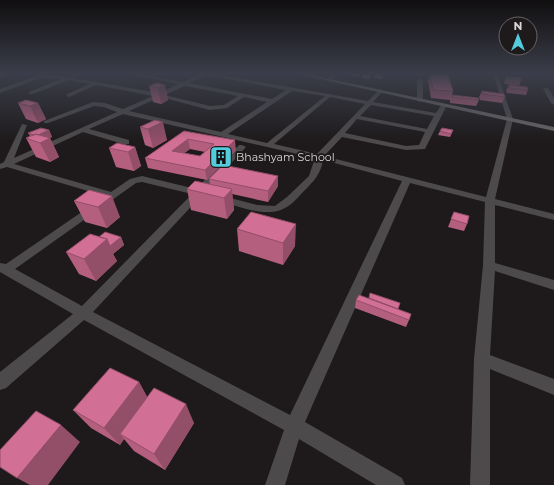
<svg xmlns="http://www.w3.org/2000/svg" width="554" height="485" viewBox="0 0 554 485" font-family="Montserrat,sans-serif">
<rect width="100%" height="100%" fill="#1e1a1b"/>
<g fill="none" stroke-linecap="round" stroke-linejoin="round">
<path fill="#4c4a4b" fill-rule="evenodd" d="M4 73H10L0 78V74Z
M45 73H48V75L68 77 77 73H83L74 78 159 93 178 84 126 73H134L183 82 201 74 200 73H210L368 101 380 89 383 91 373 102 436 113 442 104H446L447 105 425 149 406 150 342 137 324 156 486 197 507 119 493 73H497L513 119 495 199 554 214V220L495 205V263L554 280V290L495 271 490 355 554 379V395L490 369V485H470L474 359 483 265 485 202 410 183 305 422 402 478 405 485H376L299 439 285 485H265L284 430 84 320 6 388 0 390V372L73 314 0 272V263L6 264 105 196 7 167 0 169V164L4 162 22 124 27 125 14 158 117 112 104 107 94 106 48 123H44V121L93 102 105 103 123 109 153 96 96 85 69 97 67 96V94L90 84 69 80 33 94H29V92L61 79 41 78 0 93V89ZM207 75 286 90 272 99 189 83ZM185 86 238 96 224 105 210 106 165 95ZM292 91 325 96 267 143 228 134ZM160 97 210 110 227 108 244 97 267 102 221 132 129 111ZM330 97 365 104 317 154 274 144ZM371 105 434 116 427 129 360 116ZM123 114 315 158 309 176 287 197 275 206 257 205 219 195 214 198 216 200C236 205 265 219 285 208 293 204 298 197 304 191 313 182 321 174 323 160L402 181 290 415 93 312 201 196 204 195 205 192 246 147 242 145H239L196 189 142 176 130 179 111 192 14 164 83 132 123 144H129V140L89 129ZM357 119 425 132 419 145 406 146 345 133ZM142 182 192 194 82 306 15 269 136 183Z
M331 73H335L333 80 330 82 327 80Z
M420 78 423 80V100L420 102 417 100V80Z
M544 88H548L554 98V105L551 103 543 89Z"/>
<path fill="#686566" fill-rule="evenodd" d="M293 73H302L554 127V131Z"/>
</g>
<path fill="#b55f7f" fill-rule="evenodd" d="M352 73H360L359 77 351 76Z
M363 73H371L370 79 362 78Z
M374 73H383L382 79 374 78Z
M430 73 453 91 452 95 479 100 476 106 450 103V100L431 98 428 81Z
M506 77 521 80 519 86 505 84 504 82Z
M165 85 168 100 161 104 153 102 149 86Z
M509 85 528 90 526 95 507 93 506 90Z
M482 91 505 97 502 103 480 100 479 97Z
M18 103H38L46 119 38 123 26 119Z
M155 120 167 140 153 148 145 145 140 127Z
M49 130 52 137 49 138H50L59 157 50 162 36 157 26 138 30 136 28 133Z
M184 131 236 150 207 180 148 168 145 158ZM190 149 205 152 200 156 184 153Z
M440 131 452 133 450 137 438 135Z
M135 147 141 166 134 171 116 167 109 148Z
M209 179 278 186 268 202 232 194 234 210 227 219 191 210 187 189 210 184Z
M89 190 120 217 107 228 85 222 74 201Z
M454 212 467 224 464 231 448 227Z
M237 229 295 246 283 265 239 251Z
M99 237H121L124 245 113 254 117 261 96 281 79 274 66 252Z
M369 298 398 309 409 320 406 327 355 308 356 300Z
M139 382 147 397 194 423 165 470 134 451 124 439 120 445 91 428 73 410Z"/>
<path fill="#934e68" d="M165 85 168 100 161 104 158 88Z
M38 103 46 119 38 123 30 106Z
M163 122 167 140 153 148 148 129Z
M49 130 52 137 39 142 36 135Z
M50 138 59 157 50 162 40 143Z
M188 139 190 149 174 161 172 151Z
M235 140 236 150 207 180 205 170Z
M135 147 141 166 134 171 128 152Z
M278 176V186L268 202V191Z
M232 189 234 210 227 219 224 198Z
M112 196 120 217 107 228 98 207Z
M296 224 295 246 283 265V243Z
M121 237 124 245 113 254 117 261 96 281 84 259 107 239Z
M139 382 150 402 120 434 124 439 120 445 104 428Z
M186 404 194 423 165 470 154 454Z
M61 425 80 442 48 485H30L17 478Z"/>
<path fill="#d26f94" stroke="#934e68" fill-rule="evenodd" d="M430 73 448 75 453 91 433 90Z
M506 77 521 78V80L507 79Z
M157 83 165 85 158 88 149 86Z
M509 85 527 87 528 90 509 88Z
M482 91 504 94 505 97 482 94Z
M452 95 478 98 479 100 452 97Z
M26 100 38 103 30 106 18 103Z
M155 120 163 122 148 129 140 127Z
M41 128 49 130 38 135 36 134 34 135 28 133Z
M442 128 453 130 451 134 440 131Z
M184 131 235 140 205 170 145 158ZM188 139 214 144 200 156 172 151Z
M36 134 50 138 40 143 26 138Z
M117 143 135 147 128 152 109 148Z
M223 165 278 176 268 191 209 179Z
M195 181 232 189 224 198 187 189Z
M89 190 112 196 98 207 74 201Z
M251 212 296 224 283 243 237 229Z
M454 212 469 216 467 224 451 219Z
M105 232 121 237 110 246 107 239 99 237Z
M90 234 107 239 84 259 66 252Z
M370 293 400 303 398 309 369 298Z
M359 295 411 314 409 320 356 300Z
M110 368 139 382 104 428 73 410Z
M154 388 186 404 154 454 120 434Z
M36 411 61 425 17 478 0 467V450Z"/>
<linearGradient id="sky" x2="0" y2="1"><stop stop-color="#100e0f"/><stop offset="0.52" stop-color="#3b3e4a"/><stop offset="1" stop-color="#3b3e4a" stop-opacity="0"/></linearGradient>
<rect width="554" height="141" fill="url(#sky)"/>
<defs>
<g id="building-square" transform="scale(1.15)"><rect x="-9" y="-9" width="18" height="18" rx="4" fill="#53cbdb" stroke="#1e1a1b"/><path d="M-4-6H4V6H1V3H-1V6H-4ZM-2.5-4.3h1.7v1.8h-1.7ZM.8-4.3h1.7v1.8H.8ZM-2.5-1h1.7V.8h-1.7ZM.8-1h1.7V.8H.8Z" fill="#111"/></g>
</defs>
<g fill-rule="evenodd">
<use href="#building-square" x="221" y="157"/>
</g>
<g text-anchor="middle" dominant-baseline="central" stroke-width="4" stroke-linejoin="round" paint-order="stroke">
<g font-size="11" fill="#d8d5d6" stroke="#1e1a1b" text-anchor="start">
<text x="236" y="157">Bhashyam School</text>
</g>
</g>
<g transform="translate(518 36)"><circle r="19" fill="#1e1a1b" stroke="#686566"/>
<path d="M0-3L7 15L0 10L-7 15Z" fill="#53cbdb"/>
<text y="-6" font-size="11" font-weight="bold" text-anchor="middle" fill="#d8d5d6">N</text>
</g>
</svg>
